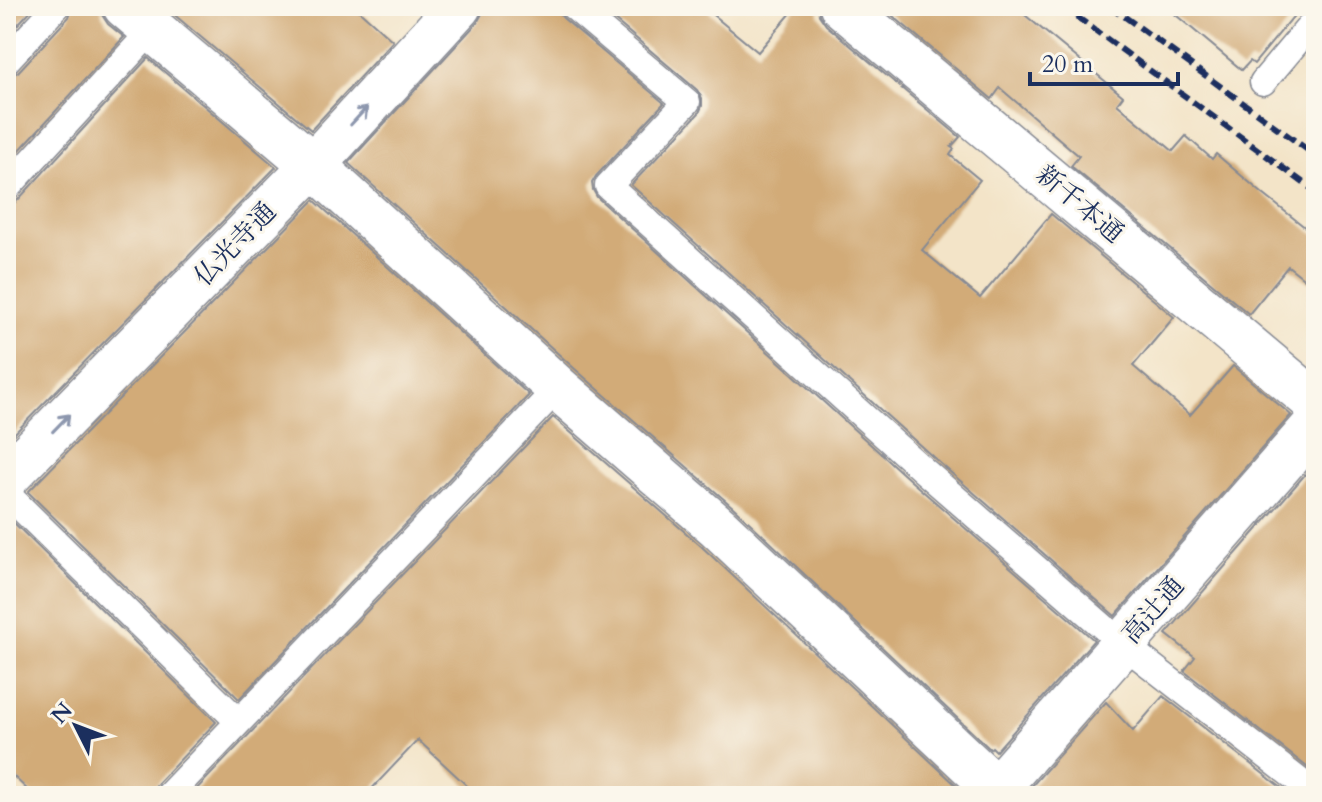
<svg xmlns="http://www.w3.org/2000/svg" width="1322" height="802" viewBox="0 0 1322 802" font-family="Cardo,'Noto Serif JP',serif">
<rect width="100%" height="100%" fill="#fbf7ec"/>
<filter id="ink" filterUnits="userSpaceOnUse"><feTurbulence type="fractalNoise" baseFrequency=".0125" numOctaves="2"/><feDisplacementMap in="SourceGraphic" scale="16" xChannelSelector="R" yChannelSelector="G"/><feConvolveMatrix kernelMatrix="1 2 1 2 8 2 1 2 1" color-interpolation-filters="sRGB"/></filter>
<filter id="wash" filterUnits="userSpaceOnUse"><feTurbulence type="fractalNoise" baseFrequency=".006" numOctaves="4" result="noise"/><feDisplacementMap in="SourceGraphic" scale="32" xChannelSelector="R" yChannelSelector="G"/><feGaussianBlur stdDeviation="1.8" result="paint"/><feColorMatrix in="noise" values="0 0 0 0 0 0 0 0 0 0 0 0 0 0 0 0 0 1.4 0 .05"/><feComposite in="paint" operator="in"/></filter>
<g filter="url(#wash)">
<rect width="100%" height="100%" fill="#f3e4c8"/>
<g id="blocks">
<path fill="#d2ab78" d="M6 6H35L6 37Z
M73 6H101L102 15 108 24 124 37 6 165V77L11 76 18 72 69 17Z
M164 6H354L393 41 311 130Z
M483 6H557L558 12 563 18 664 103 596 176 592 183 593 190 597 197 911 481 1094 640 996 751 992 747 990 749 734 508 575 369 348 163 477 23 483 12Z
M598 6H702L758 52 797 6H818L819 15 826 25 960 137 951 147 954 149 950 155 980 180 922 250 980 298 1051 214 1174 317 1133 366 1190 415 1233 366 1291 415 1115 616 933 457 631 185 699 113 702 106V98L697 90Z
M881 6H1014L1123 96 1117 104 1173 151 1186 136 1212 159 1216 154 1263 194 1316 236V288L1288 266 1249 314 1071 166 1079 156 1000 88 992 99Z
M1165 6H1302L1254 64 1250 61 1242 70Z
M148 58 276 167 6 442V205L12 204 18 200Z
M314 200 529 395 239 699 28 492Z
M553 417 701 546 957 786 947 796H478L418 740 365 796H190Z
M1316 462V774L1184 671 1195 657 1166 634Z
M6 515 216 722 156 785 152 796H34L6 769Z
M1163 696 1292 796H1038L1030 788 1106 702 1133 731Z"/>
</g>
</g>
<g filter="url(#ink)">
<use href="#blocks" fill-opacity="0" stroke="#878a93" stroke-width="2"/>
<g fill="none" stroke-linecap="round" stroke-linejoin="round">
<g stroke="#878a93" stroke-width="29">
<path id="lane" d="M573 6 687 102 608 186 922 469 1123 644 1316 794
M6 61 57 6
M1263 82 1316 19
M6 189 153 29
M6 493 238 721
M168 796 558 388"/>
</g>
<g stroke="#878a93" stroke-width="47">
<path id="street" d="M125 6 313 165 558 388 718 527 1004 796
M842 6 1316 403
M6 478 313 165 459 6
M990 796 1316 424"/>
</g>
<use href="#lane" stroke="#fff" stroke-width="26"/>
<use href="#street" stroke="#fff" stroke-width="44"/>
<path stroke="#1b2f5e" stroke-width="6" stroke-dasharray="12 6" stroke-linecap="butt" d="M1062 6 1316 192
M1110 6 1316 156"/>
</g>
<defs><path id="oneway-shaft" d="M-6 0H5M1.5-3L5.5 0L1.5 3" fill="none" stroke-width="1.6" stroke-linecap="round" stroke-linejoin="round" transform="scale(2)"/></defs>
<g stroke="#8d97ae">
<use href="#oneway-shaft" transform="translate(359 116) rotate(-47)"/>
<use href="#oneway-shaft" transform="translate(61 423) rotate(-46)"/>
</g>
</g>
<g text-anchor="middle" dominant-baseline="central" stroke-width="6" stroke-linejoin="round" paint-order="stroke">
<g font-size="26" fill="#1b2f5e" stroke="#fbf7ec">
<text transform="translate(1080 204) rotate(40)">新千本通</text>
<text transform="translate(235 244) rotate(-46)">仏光寺通</text>
<text transform="translate(1153 610) rotate(-49)">高辻通</text>
</g>
</g>
<rect width="1322" height="802" fill="none" stroke="#fbf7ec" stroke-width="32"/>
<g transform="translate(76 726) rotate(312)" stroke="#fbf7ec" stroke-width="6" paint-order="stroke">
<path d="M0-6L14 30L0 20L-14 30Z" fill="#1b2f5e"/>
<text y="-12" font-size="22" font-weight="bold" text-anchor="middle" fill="#1b2f5e">N</text>
</g>
<path d="M1030 72v12h148v-12" fill="none" stroke="#1b2f5e" stroke-width="4"/>
<text x="1042" y="72" font-size="24" fill="#1b2f5e" stroke="#fbf7ec" stroke-width="6" paint-order="stroke">20 m</text>
</svg>
